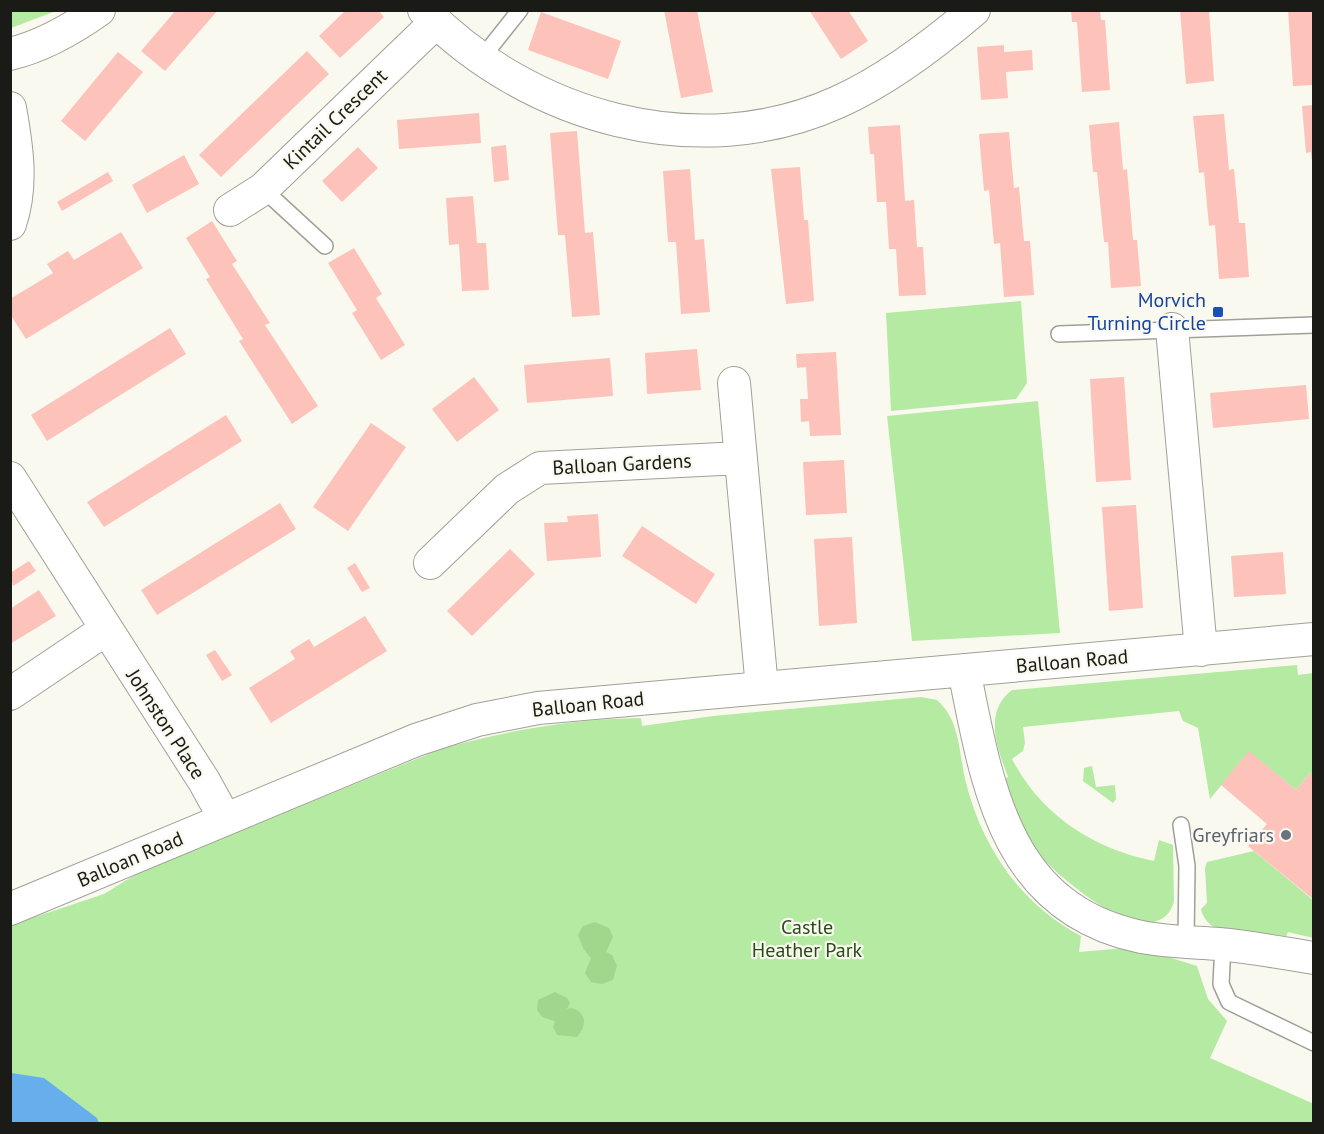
<svg xmlns="http://www.w3.org/2000/svg" width="1324" height="1134" viewBox="0 0 1324 1134" font-family="'PT Sans',sans-serif">
<rect width="100%" height="100%" fill="#faf9ef"/>
<path fill="#b5eaa2" d="M11 10H56V11L11 28Z
M1021 301 1027 383 1016 399 891 411 886 313Z
M1038 401 1060 633 912 641 887 416Z
M1297 665 1298 675 1313 673V776L1310 773 1296 790 1249 752 1210 799 1198 728 1183 721 1179 711 1023 727 1025 743 1023 751 1012 759C1041 815 1093 849 1154 861L1159 840 1173 845 1174 902C1155 961 1056 876 1036 851 1020 831 1012 805 1002 780L1008 777C997 748 983 712 1012 690Z
M921 697 937 700C960 720 959 752 965 779 981 846 1020 904 1081 936L1079 952 1137 947 1197 966 1208 999 1227 1021 1210 1058 1314 1104 1313 1124H11V925L104 894 143 870 441 749C508 730 572 719 641 718L642 726 713 716Z
M1092 766 1096 787 1115 785 1116 799 1113 803 1083 781 1084 768Z
M1254 851 1313 900V938L1288 932 1284 941C1259 937 1207 940 1201 909L1207 903 1205 868 1207 862Z"/>
<path fill="#a0d78c" d="M595 922 609 928 613 937 606 952 612 955 617 966 613 980 602 984 591 982 585 973 591 958 583 948 578 935 583 926Z
M555 992 567 998 570 1003 567 1009 572 1008C587 1013 587 1026 577 1037L557 1035 553 1027 555 1021 542 1017 537 1010 538 1000Z"/>
<path fill="#66afec" d="M11 1073 44 1078 97 1118 99 1123H11Z"/>
<path fill="#fdc2b9" d="M176 10H218L165 71 141 51Z
M346 10H378L384 17 340 58 319 36Z
M664 10H697L713 92 681 98Z
M809 10H848L868 41 841 59Z
M1071 10H1100L1101 20H1105L1110 90 1082 92 1077 22H1072Z
M1180 10H1209L1214 81 1186 84Z
M1288 10H1314V85L1293 86Z
M541 12 621 41 608 79 528 50Z
M1004 45V52L1032 50 1033 70 1006 72 1008 98 981 100 977 47Z
M307 51 329 74 221 177 199 155Z
M118 52 143 72 85 141 61 121Z
M1314 105V162H1312L1311 152 1306 153 1302 106Z
M479 113 481 143 399 149 397 120Z
M1224 114 1229 170 1234 169 1239 223H1245L1249 277 1219 279 1215 225 1209 226 1204 172 1199 173 1193 116Z
M1119 122 1123 170 1127 169 1133 240H1137L1141 286 1111 288 1108 242H1104L1097 172H1093L1089 125Z
M900 125 905 201 914 200 917 247H923L926 295 899 296 896 249H889L886 202H877L874 154H870L868 127Z
M577 131 585 233 593 232 600 315 572 317 565 235H558L550 133Z
M1009 132 1014 188 1019 187 1024 241H1030L1034 295 1004 297 1000 243 994 244 989 190 984 191 979 134Z
M506 145 509 180 494 182 491 147Z
M358 147 378 168 342 202 322 181Z
M184 155 199 184 147 213 132 185Z
M800 167 804 220H808L814 301 786 304 771 169Z
M690 169 695 240 704 239 710 312 681 314 676 242H668L663 171Z
M108 172 113 181 62 211 57 202Z
M473 196 477 243H486L489 290 462 291 459 244 449 245 446 198Z
M212 221 237 261 232 264 270 323 265 325 318 406 292 424 239 341 243 339 206 279 210 277 186 238Z
M121 232 143 268 26 339 10 314V299L53 273 47 264 68 251 74 260Z
M354 248 382 294 376 298 405 345 381 360 352 313 357 310 328 263Z
M170 328 186 354 47 441 31 415Z
M697 349 701 390 647 394 645 353Z
M836 352 841 435 810 436 809 421 801 422 800 399H808L806 367 797 368 796 354Z
M610 358 613 396 527 403 524 365Z
M474 377 499 410 457 442 432 409Z
M1124 377 1131 480 1096 482 1090 379Z
M1306 385 1309 419 1213 428 1210 393Z
M226 415 242 441 104 527 87 502Z
M371 423 406 447 348 531 313 507Z
M844 460 847 513 806 515 803 462Z
M280 503 296 529 157 615 141 590Z
M1136 505 1143 608 1109 611 1102 507Z
M598 514 601 557 547 561 544 523 568 522 567 516Z
M642 526 715 574 696 604 622 556Z
M852 537 857 623 819 626 814 539Z
M510 549 535 574 472 636 447 611Z
M1283 552 1286 594 1234 597 1231 556Z
M29 561 36 571 13 586 10 573Z
M355 563 370 588 362 592 347 568Z
M39 590 56 616 10 644V609Z
M365 616 387 651 271 723 249 688 295 659 290 651 309 639 314 647Z
M215 650 232 675 222 681 206 655Z
M1249 751 1296 790 1310 773 1314 776V900L1248 846 1267 824 1221 785Z"/>
<g fill="none" stroke-linecap="round" stroke-linejoin="round">
<g stroke="#a1a097" stroke-width="18">
<path id="service" d="M481 59 520 10
M263 189 325 246
M1059 334 1314 325
M1181 825 1187 866 1186 941
M1223 945 1221 984 1229 1002 1314 1043"/>
</g>
<g stroke="#a1a097" stroke-width="34">
<path id="minor" d="M424 10C529 117 697 166 838 102 887 80 933 45 974 10
M10 54C43 46 71 30 99 10
M10 108C17 147 23 186 10 224
M230 210 263 189 436 22
M1172 329 1201 650
M734 383 762 688
M10 478 204 781 225 819
M430 563 507 489 540 468 741 458
M964 670C987 784 1004 906 1137 936 1163 942 1192 942 1219 944 1251 947 1282 953 1314 958
M10 694 105 630
M10 909 416 740 477 720 538 708 1314 639"/>
</g>
<use href="#service" stroke="#fff" stroke-width="15"/>
<use href="#minor" stroke="#fff" stroke-width="32"/>
</g>
<rect fill="#1a4fb4" stroke="#faf9ef" stroke-width="2" x="1212" y="306" width="12" height="12" rx="3"/>
<circle fill="#6b7280" stroke="#faf9ef" stroke-width="2" cx="1286" cy="835" r="6"/>
<g text-anchor="middle" dominant-baseline="central" stroke-width="4.5" stroke-linejoin="round" paint-order="stroke">
<g font-size="20" fill="#1a1a16" stroke="#faf9ef">
<text transform="translate(335 119) rotate(-44)">Kintail Crescent</text>
<text transform="translate(622 464) rotate(-3)">Balloan Gardens</text>
<text transform="translate(1072 661) rotate(-5)">Balloan Road</text>
<text transform="translate(588 704) rotate(-6)">Balloan Road</text>
<text transform="translate(166 724) rotate(57)">Johnston Place</text>
<text transform="translate(130 859) rotate(-23)">Balloan Road</text>
</g>
<g font-size="20" fill="#164399" stroke="#faf9ef" text-anchor="end">
<text x="1206" y="300">Morvich<tspan x="1206" dy="23">Turning Circle</tspan></text>
</g>
<g font-size="20" fill="#5b616d" stroke="#faf9ef" text-anchor="end">
<text x="1274" y="835">Greyfriars</text>
</g>
<g font-size="20" fill="#274a18" stroke="#faf9ef">
<text x="807" y="927">Castle<tspan x="807" dy="23">Heather Park</tspan></text>
</g>
</g>
<rect width="1324" height="1134" fill="none" stroke="#1a1a16" stroke-width="24"/>
</svg>
